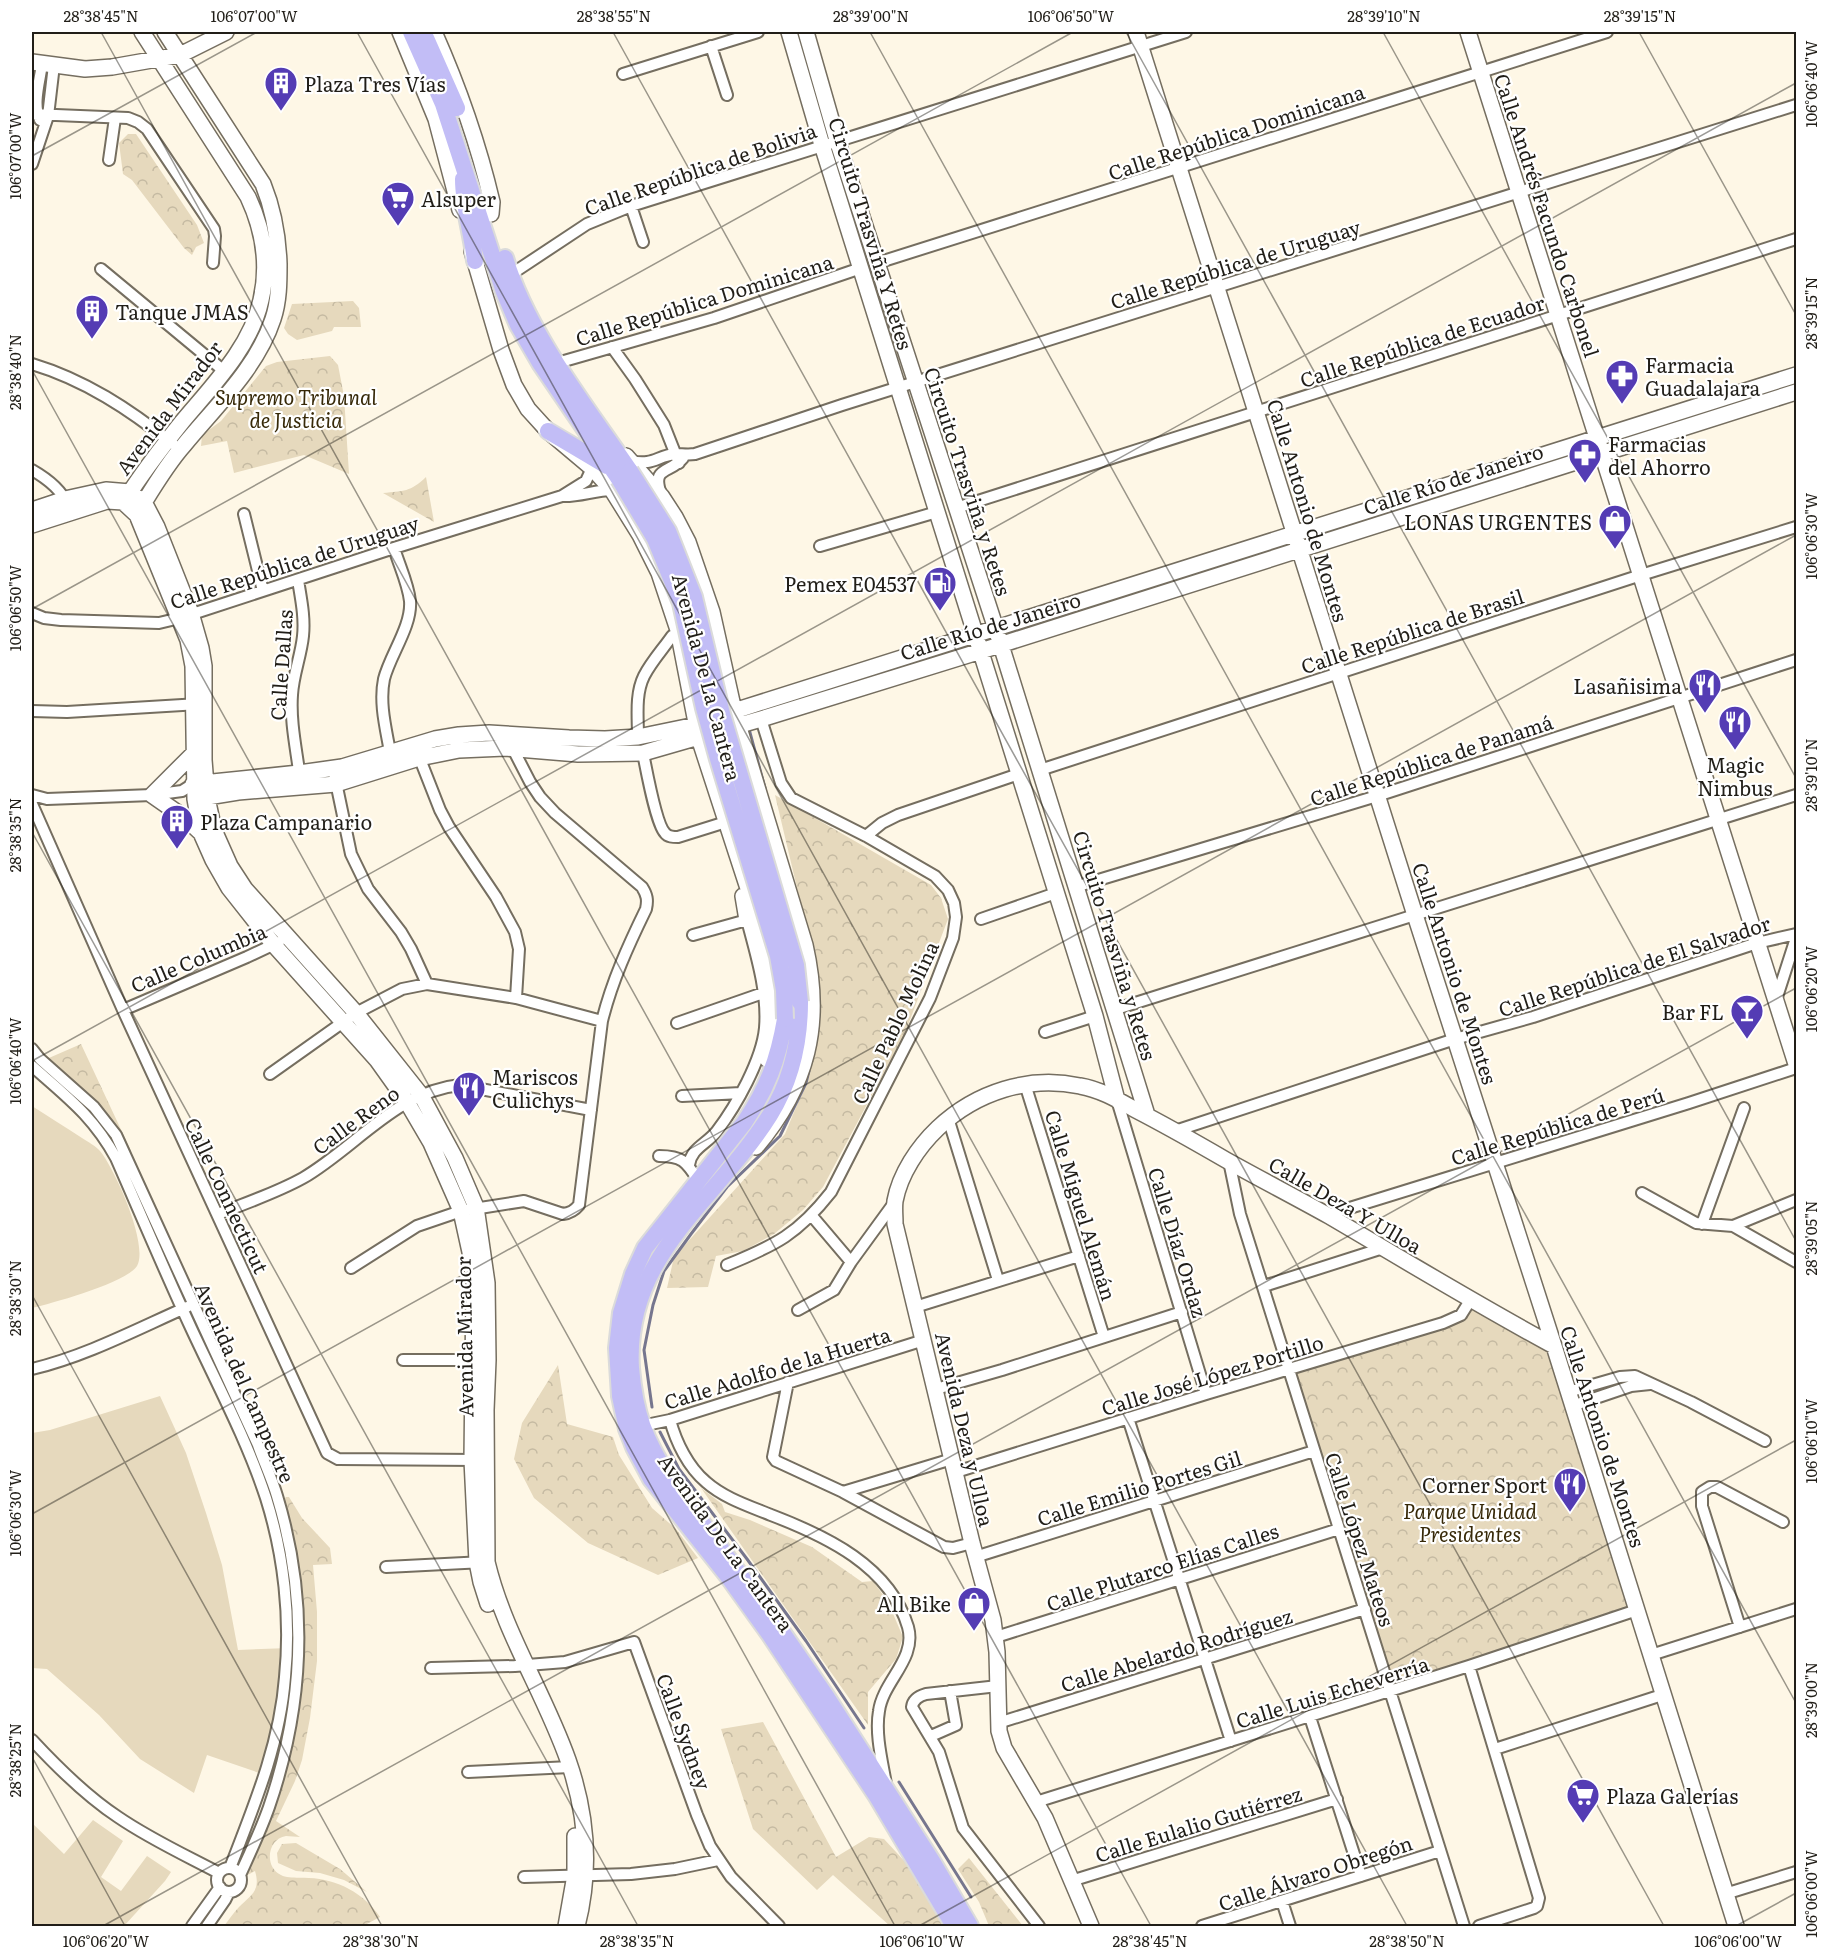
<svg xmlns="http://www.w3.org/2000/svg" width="1828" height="1958" viewBox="0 0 1828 1958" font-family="Literata,serif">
<defs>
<pattern id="park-crowns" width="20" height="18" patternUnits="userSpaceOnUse" patternTransform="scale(1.5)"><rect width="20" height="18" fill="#e6d9bd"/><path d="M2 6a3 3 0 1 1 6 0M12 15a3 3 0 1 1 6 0" fill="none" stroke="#c5baa2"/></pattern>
</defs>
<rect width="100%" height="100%" fill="#fef7e6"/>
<path fill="#e6d9bd" d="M32 1106C48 1116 65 1127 82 1138 88 1142 96 1146 100 1151 115 1169 149 1245 137 1266 126 1283 53 1303 32 1308Z
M160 1396 186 1453 206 1513 222 1565 238 1650 289 1648 268 1776 207 1755 194 1793 140 1759 99 1715 47 1669 32 1668V1433L50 1430Z
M93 1820 123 1841 101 1877 121 1891 147 1856 171 1872 165 1881 124 1926H32V1823L64 1854Z"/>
<path fill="url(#park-crowns)" d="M128 134H136L197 225 204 243 196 247 192 255 184 248 132 180 123 174 119 143Z
M353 301 359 308 361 327H334L332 331 297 340 288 334 284 328 292 304Z
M330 356 338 365 344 396 349 474 304 455 234 473 227 441 201 446 202 435 221 421 266 366 277 362Z
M426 477 434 522 383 493C404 491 410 492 426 477Z
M775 795 931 885 941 898 948 919 905 1033 823 1187 803 1210 774 1234 743 1251 716 1256 708 1287 667 1288 674 1257 785 1134 806 1083 818 1032 819 1004 812 951Z
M81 1044 131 1151 125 1154 101 1117 42 1061Z
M1473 1301 1549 1345 1633 1609 1387 1692 1286 1368 1465 1312Z
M558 1365 567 1424 613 1437 619 1455 652 1508 676 1529 698 1558 658 1575 588 1543 534 1498 514 1459 522 1423Z
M701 1488 722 1504 725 1512 750 1520 812 1547 862 1582 873 1581 888 1602 903 1637 896 1659 868 1692V1725Z
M286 1497H289L302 1518 330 1548 332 1564 313 1565 317 1612V1661L310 1718 302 1760 295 1781 276 1821 300 1837C296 1837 290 1836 286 1836 267 1839 264 1867 281 1875 288 1879 300 1877 309 1878 337 1879 364 1893 380 1917L363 1926H224C229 1920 233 1913 239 1907 251 1895 261 1891 255 1871L242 1878 267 1817 301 1656 279 1504Z
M763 1722 836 1857 869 1837 884 1839 909 1866 943 1926H890L833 1875 817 1890 753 1829 721 1729Z
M296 1843 340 1869 367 1892 344 1880 320 1873 296 1871 278 1863 277 1853 282 1844Z
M969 1858 1023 1926H989L979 1902 958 1869Z"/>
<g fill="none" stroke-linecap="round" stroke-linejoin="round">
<path stroke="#76768e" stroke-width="3" d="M528 419 539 432
M749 729 765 788
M652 1407 644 1350 653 1305 664 1271 691 1234 727 1187 780 1136 806 1083 809 1071
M660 1432 679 1469 747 1559 806 1641 864 1728
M899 1782 971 1897"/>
<g stroke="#756e60" stroke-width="14">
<path id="street" d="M711 46 727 95
M623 74 758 32
M32 114 128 118 138 122 147 129 214 229 215 236 213 263
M40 120C32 105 40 80 42 64
M109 160 115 118
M32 164 48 116 54 65
M631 206 643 242
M877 263 1607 32
M101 269 224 371
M510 275 587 224 631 206 1186 32
M612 347 635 379 664 425 679 463
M557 363 714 318 861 268
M32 364C85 380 129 409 173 444
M631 461C653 466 657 456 675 454 682 454 688 455 695 454L842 405 1796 105
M32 470C46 478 61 489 67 504
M661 494C651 466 670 474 683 458
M562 496C579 497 595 490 612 490
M956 508 1796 239
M244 514 263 591
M820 546 937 512
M298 580C301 599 305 617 303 636 301 656 293 675 292 695 290 723 297 752 300 779
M32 613 44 618 61 620 159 623 180 618 394 548 562 496 586 481 592 468
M32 711 67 712 199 704
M638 737C638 717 635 694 644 676 651 662 663 649 672 636
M390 752C386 729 379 703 384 679 390 655 412 626 410 601 408 583 399 565 394 548
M643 753C646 768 656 824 665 833 668 837 673 837 678 837L726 822
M418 754 440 810 449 827 496 897 515 932 519 949 516 998
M333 768 351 854 368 889 401 932 411 949 427 984
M1040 770 1641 575 1796 527
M32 795 47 799 152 795 182 791 193 784
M32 804 123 1010 327 1453 338 1459 478 1460
M866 836 882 823 898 815 1019 774
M1075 887 1377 796 1796 660
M981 919 1056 893
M1776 1000 1796 938
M123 1010 247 957 279 942
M1113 1010 1796 795
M677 1023 763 993
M1045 1032 1095 1016
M32 1049 40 1059 94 1107 116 1135 258 1445C264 1462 272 1479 277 1496 309 1601 304 1705 269 1807 261 1830 250 1853 240 1875
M32 1066C67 1097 93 1116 116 1158 141 1215 165 1272 191 1328 217 1384 247 1440 266 1498 284 1555 291 1618 285 1677 280 1744 254 1806 230 1868
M270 1074 356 1013 402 989 427 984 516 998 602 1021
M1025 1084 1104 1337
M682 1096 741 1093
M1117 1100 1206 1394
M948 1118 998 1280
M1175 1131 1455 1039 1533 1017 1757 943 1796 934
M659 1156C682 1156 686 1161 698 1180
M1229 1161 1240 1214 1464 1926
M689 1165C691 1148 707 1144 717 1131 736 1106 762 1060 765 1028 768 992 756 954 747 920L693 935
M1642 1193 1696 1223 1733 1226 1796 1262
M218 1214C246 1203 276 1193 303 1178 355 1148 397 1091 460 1085L591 1110
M1327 1215 1689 1103 1796 1068
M812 1216 851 1262
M1702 1224 1744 1108
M1733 1226 1796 1200
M727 1265C776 1245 798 1234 831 1192L930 998 953 938 956 917 954 903 948 890 935 876 866 836 791 798 781 783 761 719
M351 1268 417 1226 461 1211 524 1201 563 1214C570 1213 574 1211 579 1205L602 1021C612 981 628 946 646 909 648 900 647 895 642 887L555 813 540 797 530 782 513 749
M1264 1286 1383 1248
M915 1307 1079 1256
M798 1310 834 1290 851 1262 894 1203
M403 1360H479
M32 1369C86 1356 135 1330 187 1307
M788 1382 773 1457 776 1461 843 1492 944 1547 953 1548 972 1543
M936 1389 1002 1370 1182 1312
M1568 1392 1620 1377 1635 1376 1691 1402 1765 1441
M1572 1406 1631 1386 1650 1384
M1128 1418 1231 1741
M670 1420C676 1442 688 1467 706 1482 724 1498 749 1506 771 1515 826 1536 890 1566 908 1627 917 1659 883 1681 879 1711 875 1734 882 1761 886 1784
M641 1426 670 1420 924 1340
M956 1472 1206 1394 1443 1323 1461 1315 1471 1299
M843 1492 952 1459
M975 1557 1314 1451
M386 1567 484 1562
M1740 1627 1702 1506V1492L1710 1487H1717L1783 1522
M996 1637 1339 1529
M1651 1655 1796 1609
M1469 1666 1539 1898 1537 1906 1534 1908 1479 1926
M431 1668 515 1666 565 1662 634 1642 697 1815 710 1846 731 1877 779 1926
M998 1686 926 1694C919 1696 913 1699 912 1707L939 1752 963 1828 1039 1926
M1310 1717 1361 1876
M998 1723 1365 1609
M931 1736 956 1725 950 1691
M32 1740C58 1768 86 1796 118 1817 150 1839 185 1855 219 1873
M1495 1749 1662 1695
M468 1772 570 1767
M1036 1802 1469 1666 1637 1610
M217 1880a12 12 0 1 1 24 0a12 12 0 1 1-24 0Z
M524 1877 631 1874 675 1869 718 1860
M1071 1881 1337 1799
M1725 1894 1796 1872
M1282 1901 1290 1926
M192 1926 220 1887
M207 1926 225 1900 229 1892
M1202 1926 1440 1851"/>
</g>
<g stroke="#756e60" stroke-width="18">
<path id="secondary" d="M400 32 436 119 460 210
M434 32C458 86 478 143 492 202L491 214
M789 32 822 145 1095 1016 1117 1100
M806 32 837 140 996 629 1147 1115
M1136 32 1415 915 1554 1346 1736 1926
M1468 32 1796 1064
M32 62 85 69 112 67 180 55 226 32
M472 251 501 350 514 385 528 409 548 431 592 468 612 490 640 535 659 573 678 630 699 738 757 916 768 955 775 992 776 1010 774 1029 767 1059
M626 456 662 497 675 517 688 542 712 612 734 711 805 945C823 1024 808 1085 756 1147
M125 500C142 473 162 447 182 422 212 386 251 347 261 300 269 265 263 229 248 197L142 32
M123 502 137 515 188 640 193 666 195 799 201 833 213 860 229 888 274 945 377 1060 407 1102 431 1143 461 1211 470 1252 474 1282 472 1460 477 1562 481 1582 488 1604
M140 509C153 488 167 464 184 445 216 406 257 368 273 319 279 301 279 282 279 264 278 235 274 211 263 184L165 32
M32 510 65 499 106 490 130 492 144 502 157 527 191 613 201 648 204 666V760L207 798 214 830 230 866 245 889 356 1013 421 1095 455 1158 476 1207 487 1283 488 1360 486 1410 487 1562C504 1633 544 1692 568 1760 587 1814 591 1871 577 1926
M32 525 107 501 123 502
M193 754 152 795 185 818 201 833
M193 784 299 773 342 767 435 739 459 735 489 733 569 738 605 739 638 737 696 725 734 711 1796 375
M195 799 238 792 336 784 419 758 459 750 505 748 578 754 643 753 761 719 981 651 1796 392
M743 896 747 920
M566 1926 575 1875V1836
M1091 1926 1045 1818 1004 1748 999 1731 997 1652 993 1620 972 1543 895 1224C895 1216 894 1208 895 1201 900 1174 918 1147 938 1128 976 1092 1029 1075 1080 1086 1099 1089 1118 1100 1134 1109 1165 1125 1195 1142 1226 1160 1260 1179 1295 1197 1329 1216 1404 1260 1478 1305 1554 1346"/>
</g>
<g stroke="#dbdbda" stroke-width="20">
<path id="primary" d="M411 32 443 104 504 292 518 325 540 363 619 479
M426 38 457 108
M463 179C463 207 472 233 475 261
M505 258C528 334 586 406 630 471
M548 431 607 466
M800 1002C800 1042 791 1081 770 1115 717 1200 624 1255 631 1368 635 1415 645 1439 669 1478L782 1632 826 1696 932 1861 970 1926
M785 1019C778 1060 767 1089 744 1123L645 1248 633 1274 621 1313 617 1348 620 1396 627 1429 634 1447 651 1479 727 1575 770 1635 876 1795 954 1926"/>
</g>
<use href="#street" stroke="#fff" stroke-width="10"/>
<use href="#secondary" stroke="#fff" stroke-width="15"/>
<use href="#primary" stroke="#c2bdf6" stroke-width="16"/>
<g stroke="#dbdbda" stroke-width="20" stroke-linecap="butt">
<path id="primary-bridge" d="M630 471 668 531 694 597 722 714 796 965 800 1002
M619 479 655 539 681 603 704 708 718 759 778 956 784 990 785 1019"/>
</g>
<use href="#primary-bridge" stroke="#c2bdf6" stroke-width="16"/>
</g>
<path fill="none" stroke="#211e18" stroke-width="1.5" stroke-opacity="0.45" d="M101 32 1151 1926M357 32 1407 1926M613 32 1664 1926M870 32 1796 1703M1126 32 1796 1241M1383 32 1796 778M1639 32 1796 315M32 156 257 32M32 370 895 1926M32 609 1073 32M32 832 638 1926M32 1061 1796 83M32 1295 382 1926M32 1514 1796 535M32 1757 125 1926M103 1926 1796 988M919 1926 1796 1440M1736 1926 1796 1893"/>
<defs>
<g id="building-pin" transform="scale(1.725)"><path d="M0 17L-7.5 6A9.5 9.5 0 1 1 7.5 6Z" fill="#543cb4" stroke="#fff"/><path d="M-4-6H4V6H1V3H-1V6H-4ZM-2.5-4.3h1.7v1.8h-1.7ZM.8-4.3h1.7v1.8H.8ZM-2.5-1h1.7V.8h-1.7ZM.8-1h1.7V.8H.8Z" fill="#fff"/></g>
<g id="supermarket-pin" transform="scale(1.725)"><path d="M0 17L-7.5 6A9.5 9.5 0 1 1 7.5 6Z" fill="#543cb4" stroke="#fff"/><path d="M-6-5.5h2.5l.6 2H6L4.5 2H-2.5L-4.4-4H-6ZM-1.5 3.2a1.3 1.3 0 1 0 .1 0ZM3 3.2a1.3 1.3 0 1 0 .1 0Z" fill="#fff"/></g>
<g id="pharmacy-pin" transform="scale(1.725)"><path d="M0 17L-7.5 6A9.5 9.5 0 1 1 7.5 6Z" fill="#543cb4" stroke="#fff"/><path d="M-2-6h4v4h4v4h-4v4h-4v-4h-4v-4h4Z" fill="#fff"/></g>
<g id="shop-pin" transform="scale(1.725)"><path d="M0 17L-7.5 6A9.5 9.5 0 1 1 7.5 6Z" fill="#543cb4" stroke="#fff"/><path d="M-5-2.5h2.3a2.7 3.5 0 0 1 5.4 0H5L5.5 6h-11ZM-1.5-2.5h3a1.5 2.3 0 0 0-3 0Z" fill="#fff"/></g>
<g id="fuel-pin" transform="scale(1.725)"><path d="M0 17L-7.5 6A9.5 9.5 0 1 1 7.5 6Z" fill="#543cb4" stroke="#fff"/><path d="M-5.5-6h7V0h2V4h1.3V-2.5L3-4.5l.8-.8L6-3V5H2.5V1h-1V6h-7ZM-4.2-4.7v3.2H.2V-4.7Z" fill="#fff"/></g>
<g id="restaurant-pin" transform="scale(1.725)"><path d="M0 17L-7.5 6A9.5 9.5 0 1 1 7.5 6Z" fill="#543cb4" stroke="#fff"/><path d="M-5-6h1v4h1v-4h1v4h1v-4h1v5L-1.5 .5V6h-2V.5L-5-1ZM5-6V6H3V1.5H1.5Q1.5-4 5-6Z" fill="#fff"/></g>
<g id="bar-pin" transform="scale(1.725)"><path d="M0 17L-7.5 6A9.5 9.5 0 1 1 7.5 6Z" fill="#543cb4" stroke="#fff"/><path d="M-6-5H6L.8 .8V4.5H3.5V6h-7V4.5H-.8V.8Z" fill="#fff"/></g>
</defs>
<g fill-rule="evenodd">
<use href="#building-pin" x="281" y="83"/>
<use href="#supermarket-pin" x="398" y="198"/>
<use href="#building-pin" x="92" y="311"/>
<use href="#pharmacy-pin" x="1622" y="376"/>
<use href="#pharmacy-pin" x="1585" y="455"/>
<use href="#shop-pin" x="1615" y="521"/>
<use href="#fuel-pin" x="940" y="583"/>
<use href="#restaurant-pin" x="1705" y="685"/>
<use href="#restaurant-pin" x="1735" y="722"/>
<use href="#building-pin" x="177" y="821"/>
<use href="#bar-pin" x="1747" y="1011"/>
<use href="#restaurant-pin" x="469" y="1088"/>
<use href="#restaurant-pin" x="1570" y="1484"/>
<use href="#shop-pin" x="974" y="1603"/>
<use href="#supermarket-pin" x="1583" y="1795"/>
</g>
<g text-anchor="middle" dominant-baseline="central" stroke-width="4.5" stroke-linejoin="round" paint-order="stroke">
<g font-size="20" fill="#211e18" stroke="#fff" text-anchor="start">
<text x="304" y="83">Plaza Tres Vías</text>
<text x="421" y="198">Alsuper</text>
<text x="115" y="311">Tanque JMAS</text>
<text x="1645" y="364">Farmacia<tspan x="1645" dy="23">Guadalajara</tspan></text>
<text x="1608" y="443">Farmacias<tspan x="1608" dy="23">del Ahorro</tspan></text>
<text x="1592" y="521" text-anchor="end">LONAS URGENTES</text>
<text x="917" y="583" text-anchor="end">Pemex E04537</text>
<text x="1682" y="685" text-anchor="end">Lasañisima</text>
<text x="1735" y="764" text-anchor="middle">Magic<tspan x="1735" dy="23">Nimbus</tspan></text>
<text x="200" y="821">Plaza Campanario</text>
<text x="1724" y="1011" text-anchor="end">Bar FL</text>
<text x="492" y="1076">Mariscos<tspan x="492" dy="23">Culichys</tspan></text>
<text x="1547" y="1484" text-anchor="end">Corner Sport</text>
<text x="951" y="1603" text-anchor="end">All Bike</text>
<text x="1606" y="1795">Plaza Galerías</text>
</g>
<g font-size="20" fill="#211e18" stroke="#fff">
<text transform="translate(1236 131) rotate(-18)">Calle República Dominicana</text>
<text transform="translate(700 168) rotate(-19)">Calle República de Bolivia</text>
<text transform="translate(1548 215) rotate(72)">Calle Andrés Facundo Carbonel</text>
<text transform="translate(872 233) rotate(73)">Circuito Trasviña Y Retes</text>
<text transform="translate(1235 263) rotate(-17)">Calle República de Uruguay</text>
<text transform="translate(704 299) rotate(-17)">Calle República Dominicana</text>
<text transform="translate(1422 340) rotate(-18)">Calle República de Ecuador</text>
<text transform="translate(168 407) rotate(-53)">Avenida Mirador</text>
<text transform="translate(1453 478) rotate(-18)">Calle Río de Janeiro</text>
<text transform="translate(969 481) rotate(72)">Circuito Trasviña y Retes</text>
<text transform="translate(1309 510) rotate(73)">Calle Antonio de Montes</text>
<text transform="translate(294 561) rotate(-18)">Calle República de Uruguay</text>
<text transform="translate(990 625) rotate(-17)">Calle Río de Janeiro</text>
<text transform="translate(1412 630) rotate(-18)">Calle República de Brasil</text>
<text transform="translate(280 665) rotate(-86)">Calle Dallas</text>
<text transform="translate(708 677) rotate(75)">Avenida De La Cantera</text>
<text transform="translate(1431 759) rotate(-18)">Calle República de Panamá</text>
<text transform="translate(1116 945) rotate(73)">Circuito Trasviña y Retes</text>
<text transform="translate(198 957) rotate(-23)">Calle Columbia</text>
<text transform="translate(1634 965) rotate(-18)">Calle República de El Salvador</text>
<text transform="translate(1456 973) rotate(72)">Calle Antonio de Montes</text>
<text transform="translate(894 1022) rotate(-65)">Calle Pablo Molina</text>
<text transform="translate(355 1119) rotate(-36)">Calle Reno</text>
<text transform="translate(1557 1125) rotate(-17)">Calle República de Perú</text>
<text transform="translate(228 1195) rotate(65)">Calle Connecticut</text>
<text transform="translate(1346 1204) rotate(30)">Calle Deza Y Ulloa</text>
<text transform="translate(1082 1205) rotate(73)">Calle Miguel Alemán</text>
<text transform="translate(1179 1242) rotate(73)">Calle Díaz Ordaz</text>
<text transform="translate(463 1337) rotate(-91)">Avenida Mirador</text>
<text transform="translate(777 1367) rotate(-17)">Calle Adolfo de la Huerta</text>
<text transform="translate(1212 1374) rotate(-17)">Calle José López Portillo</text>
<text transform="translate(246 1382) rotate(66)">Avenida del Campestre</text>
<text transform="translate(966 1429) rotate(77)">Avenida Deza y Ulloa</text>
<text transform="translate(1604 1436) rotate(72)">Calle Antonio de Montes</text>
<text transform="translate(1139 1487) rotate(-17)">Calle Emilio Portes Gil</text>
<text transform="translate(1361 1539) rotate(72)">Calle López Mateos</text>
<text transform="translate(727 1542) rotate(54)">Avenida De La Cantera</text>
<text transform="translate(1162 1566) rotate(-18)">Calle Plutarco Elías Calles</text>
<text transform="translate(1176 1649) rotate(-17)">Calle Abelardo Rodríguez</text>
<text transform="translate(1332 1691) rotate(-17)">Calle Luis Echeverría</text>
<text transform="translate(685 1731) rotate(70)">Calle Sydney</text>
<text transform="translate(1198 1823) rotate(-17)">Calle Eulalio Gutiérrez</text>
<text transform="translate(1315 1872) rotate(-18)">Calle Álvaro Obregón</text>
</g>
<g font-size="20" font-style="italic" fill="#372908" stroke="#fff">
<text x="296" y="396">Supremo Tribunal<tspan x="296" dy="23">de Justicia</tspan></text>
<text x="1470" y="1510">Parque Unidad<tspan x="1470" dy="23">Presidentes</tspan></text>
</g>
</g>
<rect width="1828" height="1958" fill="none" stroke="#ffffff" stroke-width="66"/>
<rect x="33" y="33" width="1762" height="1892" fill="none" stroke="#211e18" stroke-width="2"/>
<g font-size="15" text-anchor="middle" fill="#211e18">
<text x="101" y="22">28°38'45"N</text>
<text x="254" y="22">106°07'00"W</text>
<text x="614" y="22">28°38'55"N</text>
<text x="871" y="22">28°39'00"N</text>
<text x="1071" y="22">106°06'50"W</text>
<text x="1384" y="22">28°39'10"N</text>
<text x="1640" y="22">28°39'15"N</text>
<text transform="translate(1812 84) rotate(-90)" y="5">106°06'40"W</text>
<text transform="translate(16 156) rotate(-90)" y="5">106°07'00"W</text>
<text transform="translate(1812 313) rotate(-90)" y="5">28°39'15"N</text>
<text transform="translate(16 372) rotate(-90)" y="5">28°38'40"N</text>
<text transform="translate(1812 536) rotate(-90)" y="5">106°06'30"W</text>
<text transform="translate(16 608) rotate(-90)" y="5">106°06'50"W</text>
<text transform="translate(1812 775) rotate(-90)" y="5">28°39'10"N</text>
<text transform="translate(16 835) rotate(-90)" y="5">28°38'35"N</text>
<text transform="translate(1812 989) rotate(-90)" y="5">106°06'20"W</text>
<text transform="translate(16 1061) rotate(-90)" y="5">106°06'40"W</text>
<text transform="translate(1812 1238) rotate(-90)" y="5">28°39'05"N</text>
<text transform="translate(16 1298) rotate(-90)" y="5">28°38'30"N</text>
<text transform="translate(1812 1441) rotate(-90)" y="5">106°06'10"W</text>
<text transform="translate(16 1513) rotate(-90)" y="5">106°06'30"W</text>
<text transform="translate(1812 1700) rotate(-90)" y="5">28°39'00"N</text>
<text transform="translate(16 1760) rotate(-90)" y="5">28°38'25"N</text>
<text transform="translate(1812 1894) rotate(-90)" y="5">106°06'00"W</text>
<text x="106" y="1947">106°06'20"W</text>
<text x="381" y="1947">28°38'30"N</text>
<text x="637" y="1947">28°38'35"N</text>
<text x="922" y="1947">106°06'10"W</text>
<text x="1150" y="1947">28°38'45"N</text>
<text x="1407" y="1947">28°38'50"N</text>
<text x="1738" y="1947">106°06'00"W</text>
</g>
</svg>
